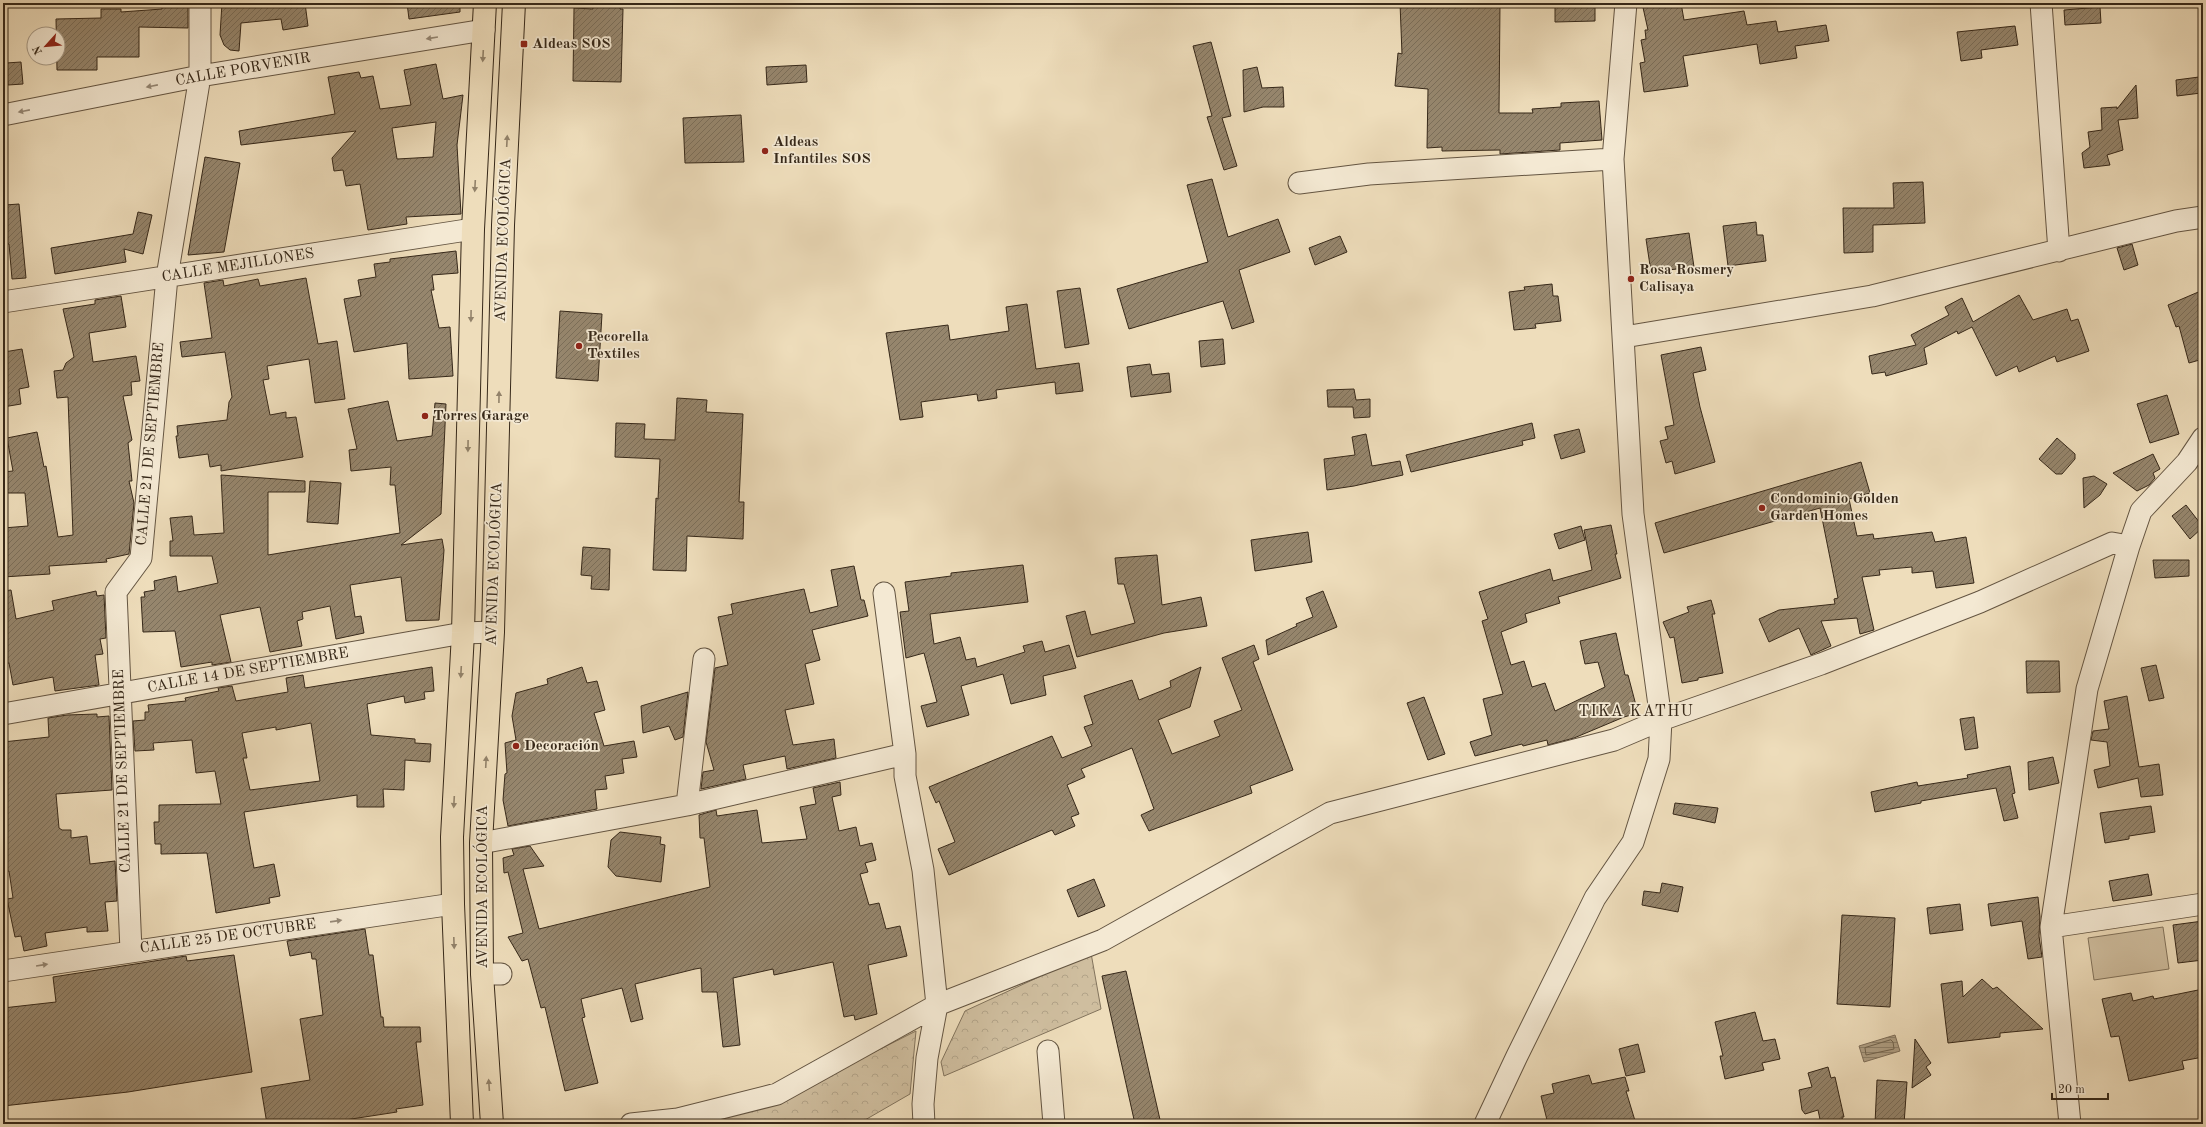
<svg xmlns="http://www.w3.org/2000/svg" width="2206" height="1127" viewBox="0 0 2206 1127" font-family="'Old Standard TT',serif">
<defs>
<pattern id="forest-crowns" width="20" height="18" patternUnits="userSpaceOnUse"><rect width="20" height="18" fill="#cfbe9f"/><path d="M2 6a3 3 0 1 1 6 0M12 15a3 3 0 1 1 6 0" fill="none" stroke="#b2a388"/></pattern>
<pattern id="water-rules" width="6" height="5" patternUnits="userSpaceOnUse"><rect width="6" height="5" fill="#af9f84"/><path d="M0 2.5h6" fill="none" stroke="#8f826b"/></pattern>
<pattern id="building-hatch" width="6" height="6" patternUnits="userSpaceOnUse"><rect width="6" height="6" fill="#96866d"/><path d="M-1 1l2-2M0 6l6-6M5 7l2-2" fill="none" stroke="#7b6e59"/></pattern>
</defs>
<rect width="100%" height="100%" fill="#edb"/>
<filter id="stains"><feTurbulence type="fractalNoise" baseFrequency=".005" numOctaves="4"/><feColorMatrix values="0 0 0 0 .2 0 0 0 0 .09 0 0 0 0 .02 0 0 0 .5 -.17"/></filter>
<radialGradient id="worn" r=".72"><stop offset=".6" stop-color="#630" stop-opacity="0"/><stop offset="1" stop-color="#630" stop-opacity=".3"/></radialGradient>
<path fill="#cfbe9f" stroke="#82735c" d="M2163 927 2169 969 2094 980 2088 938Z"/>
<path fill="url(#forest-crowns)" stroke="#82735c" d="M1091 953 1101 1009 944 1076 941 1062 965 1011Z
M916 1031 910 1094 858 1124H692L783 1098Z"/>
<path fill="url(#water-rules)" stroke="#7f6f59" d="M1895 1035 1900 1051 1864 1062 1859 1046Z"/>
<g fill="none" stroke-linecap="round" stroke-linejoin="round">
<path stroke="#72644e" stroke-width="1" d="M1891 1040 1893 1042 1894 1049 1866 1055 1865 1048Z"/>
</g>
<path fill="url(#building-hatch)" stroke="#362819" fill-rule="evenodd" d="M162 3H188V28L139 27V57H97V70H57L56 19 101 18V9H121V12L162 9Z
M222 3H305L308 26 283 30 281 19 241 23 239 51 230 50 224 45 220 35Z
M407 3H460V12L409 19Z
M592 3H621L620 9H623L621 82 573 81 574 8 593 9Z
M1400 3H1500L1499 113H1533L1532 109 1561 107V103L1599 101 1602 140 1560 143V150L1500 154V150L1442 151V147L1427 148 1428 89 1395 86 1398 53 1402 54Z
M1563 3H1595V21L1555 22V5H1563Z
M1642 3H1681L1684 20 1744 11 1747 25 1776 21 1778 32 1826 25 1829 41 1795 46 1797 58 1760 64 1757 44 1683 56 1688 86 1644 92 1640 63 1645 62 1641 40 1646 39 1645 30H1648Z
M2100 7 2101 23 2065 25 2064 10Z
M2015 26 2018 45 1981 50 1982 58 1961 61 1957 32Z
M1211 42 1231 116 1222 118 1237 166 1224 170 1207 117 1212 116 1193 46Z
M21 62 23 84 8 85 6 63Z
M436 64 443 99 463 95 457 145 461 214 406 217 407 224 368 230 360 184 346 186 343 170 334 171 332 158 356 131 241 145 239 131 335 114 328 77 359 72 361 78 373 76 380 109 411 105 404 70ZM436 122 433 157 397 159 392 128Z
M806 65 807 82 767 85 766 67Z
M1257 67 1262 88 1283 87 1284 107H1263L1244 112 1243 70Z
M2199 77 2201 93 2177 96 2176 80Z
M2136 85 2138 118 2118 120 2123 150 2107 155 2110 165 2084 168 2082 153 2090 147 2088 132 2102 130 2101 108 2117 107V109Z
M741 115 744 162 685 163 683 118Z
M205 157 240 163 224 252 188 255Z
M1212 179 1228 237 1278 219 1290 252 1239 270 1254 322 1232 329 1223 301 1129 329 1117 289 1208 262 1187 185Z
M1923 182 1925 223 1873 225V252L1844 253 1843 208H1894L1893 183Z
M19 204 26 278 12 279 9 244H3V221H7L5 205Z
M138 212 152 215 143 254 124 249 126 262 55 274 51 248 133 234Z
M1756 222 1757 235H1763L1766 261 1728 266 1723 226Z
M1689 233 1694 267 1651 272 1646 239Z
M1340 236 1347 252 1315 265 1309 248Z
M2132 244 2138 265 2124 270 2117 248Z
M456 251 458 273 432 275 434 290H431L439 328 450 327 453 376 409 379 407 343 354 352 344 299 361 296 358 280 376 277 374 264 390 262V259Z
M306 278 318 344 337 341 345 399 315 403 309 359 267 366 269 379 263 380 270 415 286 412V418L296 417 303 457 221 471V465L210 467 208 454 179 458 176 436H178L177 426 227 420 229 402 232 397 225 352 182 357 180 342 212 338 204 283 223 280 224 286 258 279 260 286Z
M1552 284 1553 296H1558L1561 321 1535 324 1536 328 1514 330 1509 292 1525 290 1524 287Z
M1080 288 1089 344 1065 348 1057 291Z
M2203 290V359L2189 363 2179 326 2176 327 2168 305Z
M2019 295 2033 320 2067 309 2071 321 2078 319 2089 351 2057 362 2055 356 2019 372 2017 366 1996 376 1972 327 1958 334 1957 331 1924 348 1927 364 1886 376 1885 372 1872 374 1869 356 1916 345 1911 335 1949 315 1945 307 1962 298 1973 322Z
M121 296 126 327 89 333 93 362 136 356 140 381 131 382 132 395 123 396 132 440 128 443 132 481H129L134 503 129 554 106 559 107 562 49 566 50 574 3 577V528L28 526 25 493H3V472L13 471 7 438 37 432 44 467 46 466 58 537 73 535 68 397 57 398 54 371 63 370 66 363 74 357 63 309 95 304V300Z
M1027 304 1036 369 1079 363 1083 391 1056 394 1055 382 996 390 997 398 978 401 977 394 921 402 923 417 900 420 886 333 948 325 950 340 1009 331 1006 307Z
M560 311 602 314 598 381 556 378Z
M1223 339 1225 364 1201 367 1199 341Z
M1701 347 1706 370 1693 373 1700 407 1715 462 1675 474 1672 461 1666 463 1660 441 1668 439 1665 427 1674 425 1661 355Z
M22 349 29 387 19 389 21 404 3 407V371L7 370 4 352Z
M1150 364 1152 375 1169 373 1171 392 1131 397 1127 367Z
M1354 389 1356 400 1370 399V417L1354 418 1353 407H1328L1327 390Z
M2167 395 2179 434 2150 443 2137 404Z
M677 398 707 400 706 412 743 414 739 502H744L743 539 687 536 686 571 653 570 656 498 658 499 660 459 615 457 616 423 645 424 644 439 675 440Z
M388 401 397 441 432 436 435 403 446 404 441 514 401 545 442 539 444 550 439 620 406 621 401 577 350 585 355 617 361 616 364 633 336 639 330 606 302 612 303 619 297 621 302 646 270 652 260 607 220 615 231 662 212 665V662L181 667 175 631 143 632 141 597H145L144 592 155 590 154 581 176 576 178 592 218 583 212 556H170V541H173L170 518 192 516 194 535 224 533 221 475 305 481V492H268V555L400 533 395 485H390L391 467 351 471 349 450 357 449 348 409Z
M1532 423 1535 438 1522 441 1523 445 1411 472 1406 455Z
M1579 429 1585 452 1561 459 1554 435Z
M1366 434 1372 466 1400 461 1403 475 1354 486 1327 490 1324 459 1355 455 1352 437Z
M2057 438 2075 454V459L2062 474H2056L2039 459Z
M2153 454 2160 469 2153 473 2155 478 2149 485 2137 491 2113 473Z
M1861 462 1870 493 1849 499 1857 536 1873 534 1874 539 1932 532 1935 542 1966 537 1974 583 1936 588 1933 571 1912 573V567L1879 570 1880 575 1862 577 1874 630 1860 634 1857 618 1821 621 1831 646 1811 655 1799 628 1769 642 1759 619 1779 610 1835 604 1834 599 1838 598 1820 508 1664 553 1655 523Z
M2094 476 2107 484 2100 495 2084 508 2083 478Z
M310 481 341 483 338 524 307 522Z
M2186 505 2203 527 2190 539 2172 516Z
M1611 525 1617 554H1615L1621 578 1558 597 1560 603 1525 614 1527 622 1501 632 1511 665 1524 661 1532 687 1545 683 1555 711 1605 687 1598 662 1585 664 1580 641 1616 633 1625 675H1628L1638 713 1624 717 1574 738 1548 745 1547 740 1523 746 1522 744 1475 756 1470 742 1492 735 1483 699 1503 694 1482 621 1488 619 1479 592 1550 569 1553 581 1592 570 1584 530Z
M1581 526 1585 540 1559 549 1554 534Z
M1308 532 1312 562 1255 571 1251 540Z
M583 547 610 549 609 590 591 589 592 576 581 575Z
M1157 555 1162 605 1201 597 1207 626 1164 633 1077 657 1066 616 1085 611 1091 635 1135 623 1124 584H1118L1115 558Z
M2153 560H2189V576L2155 578Z
M1023 565 1028 602 930 614 934 644 960 637 966 660 975 658 977 667 1025 652 1023 646 1042 641 1045 652 1069 645 1076 668 1043 676 1046 695 1011 704 1003 674 961 686 969 715 927 727 921 706 937 702 924 653 906 658 900 612 909 611 905 582 951 576V573Z
M854 566 861 600H864L868 616 812 630 820 660 805 664 814 704 785 710 793 745 834 739 836 758 787 769 785 756 743 765 746 779 701 789 703 772 714 770 706 742 715 668 728 665 718 617 733 614 731 604 804 589 810 613 838 606 831 570Z
M11 590 16 619 54 610 52 601 96 591 97 596 104 595 106 638 100 639 103 654 95 655 99 685 55 691 53 677 13 685 9 663 3 664V591Z
M1323 591 1337 627 1268 655 1266 640 1297 626 1296 624 1313 617 1306 598Z
M1711 600 1715 614H1712L1723 673 1698 678V680L1682 683 1674 637 1670 638 1663 622 1689 612 1687 607Z
M1254 645 1259 659 1253 662 1293 770 1250 786 1252 793 1149 831 1141 815 1154 809 1132 748 1081 769 1085 777 1067 785 1079 814 1071 817 1075 826 1055 835 1052 830 949 875 938 849 955 842 939 801 936 803 929 787 1052 736 1062 758 1092 746 1084 727 1093 724 1084 696 1132 680 1139 700 1171 687 1170 681 1201 667 1190 707 1158 720 1172 754 1220 736 1214 721 1242 710 1222 658Z
M2026 661H2059L2060 692 2027 693Z
M2156 665 2164 698 2149 701 2141 668Z
M432 667 434 691 424 692 425 699 405 703 404 696 367 704 371 735 415 739V743L431 744 430 762 405 760 404 790 383 789 384 807H357V795L244 812 254 868 274 864 280 896 269 898 270 903 216 913 207 853 161 854V844H155L154 822H159V805L221 804 215 771 196 773 192 740 153 743 154 750 135 751 133 721 145 720V712H149L148 705 186 701 185 698 219 691 218 688 232 686 236 701 288 692 286 678 303 675 305 688ZM311 723 320 781 250 790 243 758H247L242 733 276 727V730Z
M582 667 587 683 597 681 605 710 594 713 604 746 634 741 637 757 622 759 624 773 605 776 607 789 595 790 597 809 508 826 503 800 505 774 507 773 505 743 516 740 512 716 516 693 548 684 547 679Z
M688 692 683 737 675 740 669 726 643 733 641 706Z
M2127 696 2139 767 2159 764 2163 795 2141 797 2138 778 2098 788 2094 770 2110 766 2107 742 2091 740 2093 731 2109 729 2104 701Z
M1424 697 1445 754 1428 760 1407 703Z
M97 714V717L109 716 112 790 56 794 59 828 62 830H71V838L87 836 90 864 115 861 117 901 105 902 108 931 87 932V927L45 933 47 946 24 951 21 936 15 937 7 899 13 898 9 871 3 872V742L49 737 48 718 67 715Z
M1974 717 1978 748 1965 750 1960 719Z
M2053 757 2059 783 2029 790 2028 762Z
M2010 766 2015 793 2012 794 2018 818 2004 821 1996 788 1921 801V803L1875 812 1871 792 1917 782 1918 786 1968 778 1967 775Z
M840 782 841 795 832 797 839 831 856 827 860 846 872 843 876 860 865 863 868 872 860 874 869 905 879 903 886 929 900 926 907 956 868 965 877 1014 855 1020 854 1015 844 1017 833 962 774 975 773 969 733 978 740 1045 723 1047 717 992H702L701 968 695 969 635 984 643 1019 631 1022 622 988 581 999 585 1017 582 1018 598 1083 565 1091 545 1007 541 1008 528 959 522 961 508 937 523 933 508 872 504 873 503 858 514 855 512 849 530 846 544 866 523 869 539 929 710 887 704 838H700L699 815 716 810 717 816 757 810 762 843 807 839 800 807 816 804 813 788Z
M1675 803 1718 808 1715 823 1673 814Z
M2151 806 2155 832 2129 836V839L2105 843 2100 813Z
M620 832 661 837 660 844 665 845 661 882 616 876 608 867 611 840Z
M2148 874 2152 895 2113 901 2109 881Z
M1094 879 1105 906 1078 917 1067 890Z
M1662 883 1683 887 1678 912 1642 905 1644 891 1660 893Z
M2038 897 2040 917 2039 936 2042 957 2028 959 2022 921 1991 926 1988 904Z
M1960 904 1963 930 1930 934 1927 908Z
M1842 915 1895 918 1890 1007 1837 1004Z
M2203 921V960L2178 963 2173 925Z
M365 929 369 955H373L381 1017H383L384 1027H420L421 1042H416L423 1105 396 1109 397 1112 319 1124H267L261 1088 310 1080 300 1019 323 1015 316 959H312L311 952 290 956 287 941Z
M234 955 252 1072 128 1092 3 1106V1008L56 1002 53 977 186 956 187 961Z
M1126 971 1161 1124H1135L1102 976Z
M1982 979 1993 989 1997 987 2043 1029 2000 1033V1037L1948 1043 1941 984 1962 981 1963 997Z
M2203 989V1057L2182 1061 2184 1069 2129 1081 2119 1036 2111 1037 2102 999 2131 993 2133 1001 2153 996 2154 999Z
M1755 1012 1763 1041 1775 1039 1780 1059 1762 1063 1764 1070 1725 1079 1720 1056H1723L1715 1022Z
M1915 1039 1931 1063 1926 1067 1931 1075 1912 1088Z
M1638 1044 1645 1072 1626 1076 1619 1049Z
M1828 1067 1831 1078 1835 1077 1844 1117H1842L1843 1124H1821L1818 1110 1805 1114 1802 1110 1799 1090 1812 1087 1808 1073Z
M1589 1075 1592 1084 1625 1077 1629 1091H1626L1636 1124H1548L1541 1096 1554 1093 1552 1084Z
M1877 1080 1907 1082 1904 1124H1875Z"/>
<g fill="none" stroke-linecap="round" stroke-linejoin="round">
<g stroke="#645542" stroke-width="23">
<path id="minor" d="M2041 3 2059 251
M3 115 200 76 484 30
M1299 183 1369 174 1613 159
M3 302 473 229
M1624 337 1872 296 2176 221 2203 217
M884 593 905 754V776L923 870 937 1005 927 1058 923 1104 924 1124
M3 714 463 633 493 632
M687 805 704 659
M481 843 687 805 905 754
M2051 927 2203 904
M131 951 116 592 141 558 167 277 200 76V3
M3 971 453 904
M482 974H501
M1048 1051 1054 1124
M631 1124 678 1119 777 1094 937 1005 1103 940 1330 813 1614 740 1661 720 1821 664 1980 602 2112 543 2129 546
M1485 1124 1517 1056 1595 898 1633 842 1659 759 1661 720 1633 514 1613 159 1626 3
M2070 1124 2051 927 2087 689 2129 546 2141 511 2187 462 2203 438"/>
</g>
<g stroke="#362819" stroke-width="24">
<path id="major" d="M462 1124 453 904 452 837 463 633 473 229 485 3
M492 1124 482 974 481 843 493 632 503 225 514 3"/>
</g>
<use href="#minor" stroke="#f4e9d3" stroke-width="21"/>
<use href="#major" stroke="#edb" stroke-width="22"/>
</g>
<defs><path id="oneway-solid" d="M-6-.8H1V-3.2L6.5 0L1 3.2V.8H-6Z"/></defs>
<g fill="#958876">
<use href="#oneway-solid" transform="translate(432 38) rotate(171)"/>
<use href="#oneway-solid" transform="translate(152 86) rotate(169)"/>
<use href="#oneway-solid" transform="translate(24 111) rotate(169)"/>
<use href="#oneway-solid" transform="translate(336 921) rotate(-8)"/>
<use href="#oneway-solid" transform="translate(42 965) rotate(-9)"/>
</g>
<g fill="#92826a">
<use href="#oneway-solid" transform="translate(483 56) rotate(93)"/>
<use href="#oneway-solid" transform="translate(507 141) rotate(-87)"/>
<use href="#oneway-solid" transform="translate(475 186) rotate(93)"/>
<use href="#oneway-solid" transform="translate(471 316) rotate(91)"/>
<use href="#oneway-solid" transform="translate(499 397) rotate(-89)"/>
<use href="#oneway-solid" transform="translate(468 446) rotate(91)"/>
<use href="#oneway-solid" transform="translate(461 672) rotate(93)"/>
<use href="#oneway-solid" transform="translate(486 762) rotate(-87)"/>
<use href="#oneway-solid" transform="translate(454 802) rotate(93)"/>
<use href="#oneway-solid" transform="translate(454 943) rotate(88)"/>
<use href="#oneway-solid" transform="translate(489 1085) rotate(-94)"/>
</g>
<g fill="#8f2418" stroke="#f4e9d3" stroke-width="1.5">
<rect x="520" y="40" width="8" height="8" rx="2"/>
<circle cx="765" cy="151" r="4"/>
<circle cx="1631" cy="279" r="4"/>
<circle cx="579" cy="346" r="4"/>
<circle cx="425" cy="416" r="4"/>
<circle cx="1762" cy="508" r="4"/>
<circle cx="516" cy="746" r="4"/>
</g>
<g text-anchor="middle" dominant-baseline="central" stroke-width="3.5" stroke-linejoin="round" paint-order="stroke">
<g font-size="15" font-weight="bold" fill="#362819" stroke="#f4e9d3" text-anchor="start">
<text x="532" y="44">Aldeas SOS</text>
<text x="773" y="142">Aldeas<tspan x="773" dy="17">Infantiles SOS</tspan></text>
<text x="1639" y="270">Rosa Rosmery<tspan x="1639" dy="17">Calisaya</tspan></text>
<text x="587" y="337">Pecorella<tspan x="587" dy="17">Textiles</tspan></text>
<text x="433" y="416">Torres Garage</text>
<text x="1770" y="499">Condominio Golden<tspan x="1770" dy="17">Garden Homes</tspan></text>
<text x="524" y="746">Decoración</text>
</g>
<g font-size="15" fill="#362819" stroke="#f4e9d3">
<text transform="translate(243 70) rotate(-10)">CALLE PORVENIR</text>
<text transform="translate(504 240) rotate(-88)">AVENIDA ECOLÓGICA</text>
<text transform="translate(238 266) rotate(-9)">CALLE MEJILLONES</text>
<text transform="translate(151 444) rotate(-85)">CALLE 21 DE SEPTIEMBRE</text>
<text transform="translate(495 564) rotate(-88)">AVENIDA ECOLÓGICA</text>
<text transform="translate(248 671) rotate(-10)">CALLE 14 DE SEPTIEMBRE</text>
<text transform="translate(123 771) rotate(-92)">CALLE 21 DE SEPTIEMBRE</text>
<text transform="translate(483 887) rotate(-90)">AVENIDA ECOLÓGICA</text>
<text transform="translate(228 937) rotate(-8)">CALLE 25 DE OCTUBRE</text>
</g>
<g font-size="16" letter-spacing="1" fill="#362819" stroke="#f4e9d3">
<text x="1636" y="712">TIKA KATHU</text>
</g>
</g>
<rect width="2206" height="1127" fill="none" stroke="#edb" stroke-width="16"/>
<rect x="4" y="4" width="2198" height="1119" fill="none" stroke="#362819" stroke-width="2"/>
<rect x="8" y="8" width="2190" height="1111" fill="none" stroke="#362819"/>
<g transform="translate(46 46) rotate(243)"><circle r="19" fill="#f4e9d3" stroke="#a89c89"/>
<path d="M0-3L7 15L0 10L-7 15Z" fill="#8f2418"/>
<text y="-6" font-size="11" font-weight="bold" text-anchor="middle" fill="#362819">N</text>
</g>
<path d="M2052 1093v6h56v-6" fill="none" stroke="#362819" stroke-width="2"/>
<text x="2058" y="1093" font-size="12" fill="#362819" stroke="#f4e9d3" stroke-width="3" paint-order="stroke">20 m</text>
<rect width="100%" height="100%" filter="url(#stains)"/>
<rect width="100%" height="100%" fill="url(#worn)"/>
</svg>
